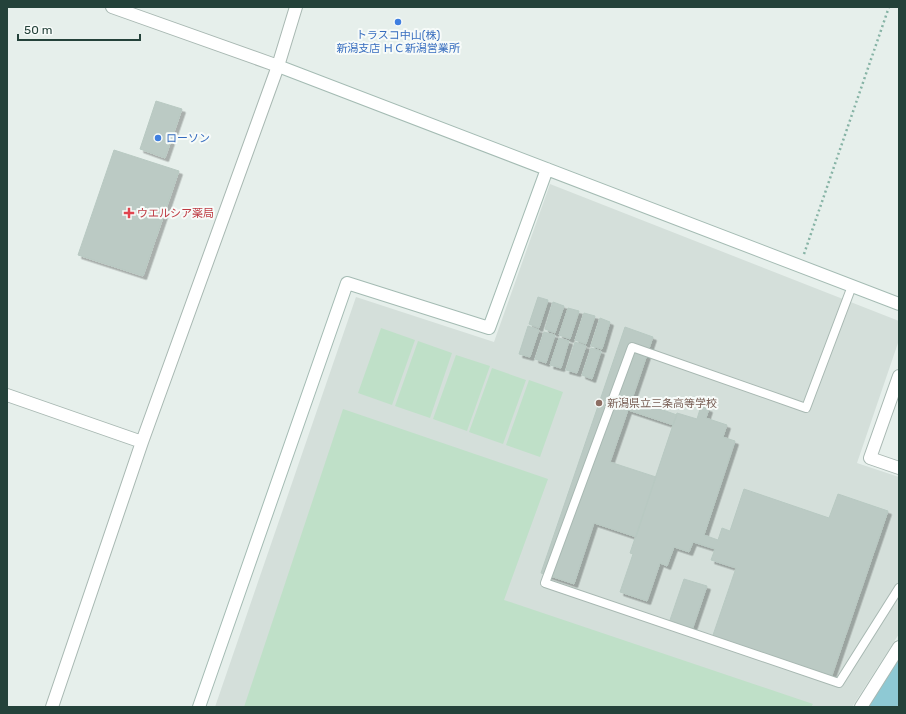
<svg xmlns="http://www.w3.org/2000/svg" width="906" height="714" viewBox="0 0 906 714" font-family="Rubik,'Noto Sans JP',sans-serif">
<defs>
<filter id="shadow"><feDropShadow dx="3.5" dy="3.5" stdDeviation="0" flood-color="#0004"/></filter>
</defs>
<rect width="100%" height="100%" fill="#e6efeb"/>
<path fill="#d4dfda" d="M550 184 899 321V340L857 463 899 477V634L852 707H215L356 297 494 342Z"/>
<path fill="#bfe0c8" d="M381 328 415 340 392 405 358 393Z
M418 341 452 353 430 418 395 406Z
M456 355 490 366 467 431 433 419Z
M492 368 526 380 503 444 469 432Z
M529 380 563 392 540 457 506 445Z
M343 409 548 479 504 600 813 704 811 707H244Z"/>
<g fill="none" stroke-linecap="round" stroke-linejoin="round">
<path stroke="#8ec9d4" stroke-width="29" d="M880 707 899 676"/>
</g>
<path fill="#bbcac4" stroke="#b8c9c2" filter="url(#shadow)" d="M156 101 182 109 165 158 140 149Z
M114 150 179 171 143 276 78 255Z
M538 297 548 300 539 328 529 324Z
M553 302 564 306 555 333 545 329Z
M568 308 579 311 570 339 559 335Z
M584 313 595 316 586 344 575 340Z
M600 318 610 322 602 349 591 346Z
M528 326 539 330 530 357 519 354Z
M625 327 653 337 632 399 677 415 673 425 628 410 610 462 656 477 636 537 594 523 574 584 541 573Z
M544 332 555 335 546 363 535 359Z
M559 338 569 341 561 368 550 365Z
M575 342 586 346 577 373 566 370Z
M591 348 601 351 592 379 582 375Z
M701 406 709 409 706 418 727 425 723 437 735 441 704 535 718 540 722 528 730 531 744 489 829 518 838 494 888 511 831 678 712 638 736 568 711 560 715 549 693 542 689 552 674 547 667 566 660 563 647 601 620 592 633 554 630 553 677 413 697 419Z
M684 579 707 586 692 630 669 623Z"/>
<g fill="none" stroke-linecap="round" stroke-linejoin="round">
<g stroke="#a8b8b2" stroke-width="10">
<path id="lane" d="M852 286 806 408 632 347 545 583 839 683 899 588"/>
</g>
<g stroke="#a8b8b2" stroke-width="14">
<path id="street" d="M112 7 278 66
M899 376 870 458 899 468
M7 395 142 442
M52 707 142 442 278 66 296 7
M861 707 899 647"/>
</g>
<g stroke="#a4bbb3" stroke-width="14">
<path id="secondary" d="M278 66 899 304
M199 707 347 283 489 328 547 169"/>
</g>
<path stroke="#86b3a5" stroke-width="2.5" stroke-dasharray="2 3" stroke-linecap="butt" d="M804 254 889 7"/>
<use href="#lane" stroke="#fff" stroke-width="8"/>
<use href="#street" stroke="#fff" stroke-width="12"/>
<use href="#secondary" stroke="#fff" stroke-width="12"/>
</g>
<g fill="#3f7fe0" stroke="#f7fbf9" stroke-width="1.5">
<circle cx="398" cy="22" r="4"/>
<circle cx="158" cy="138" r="4"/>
</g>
<path fill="#e0444e" stroke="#f7fbf9" stroke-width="1.5" d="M127 207h4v4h4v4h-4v4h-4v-4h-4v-4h4z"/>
<circle fill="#8d6e63" stroke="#f7fbf9" stroke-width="1.5" cx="599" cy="403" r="4"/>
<g text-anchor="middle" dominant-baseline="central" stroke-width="4" stroke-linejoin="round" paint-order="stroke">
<g font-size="11" fill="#366cbe" stroke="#f7fbf9">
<text x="398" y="35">トラスコ中山(株)<tspan x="398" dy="13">新潟支店 ＨＣ新潟営業所</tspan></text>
<text x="166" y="138" text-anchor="start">ローソン</text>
</g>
<g font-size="11" fill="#be3a42" stroke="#f7fbf9" text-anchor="start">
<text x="137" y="213">ウエルシア薬局</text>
</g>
<g font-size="11" fill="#785e54" stroke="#f7fbf9" text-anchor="start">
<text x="607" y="403">新潟県立三条高等学校</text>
</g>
</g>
<rect width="906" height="714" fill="none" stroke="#24423a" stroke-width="16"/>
<path d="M18 34v6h122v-6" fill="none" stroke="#24423a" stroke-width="2"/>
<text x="24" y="34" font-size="12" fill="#24423a" stroke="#f7fbf9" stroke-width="3" paint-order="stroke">50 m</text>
</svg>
